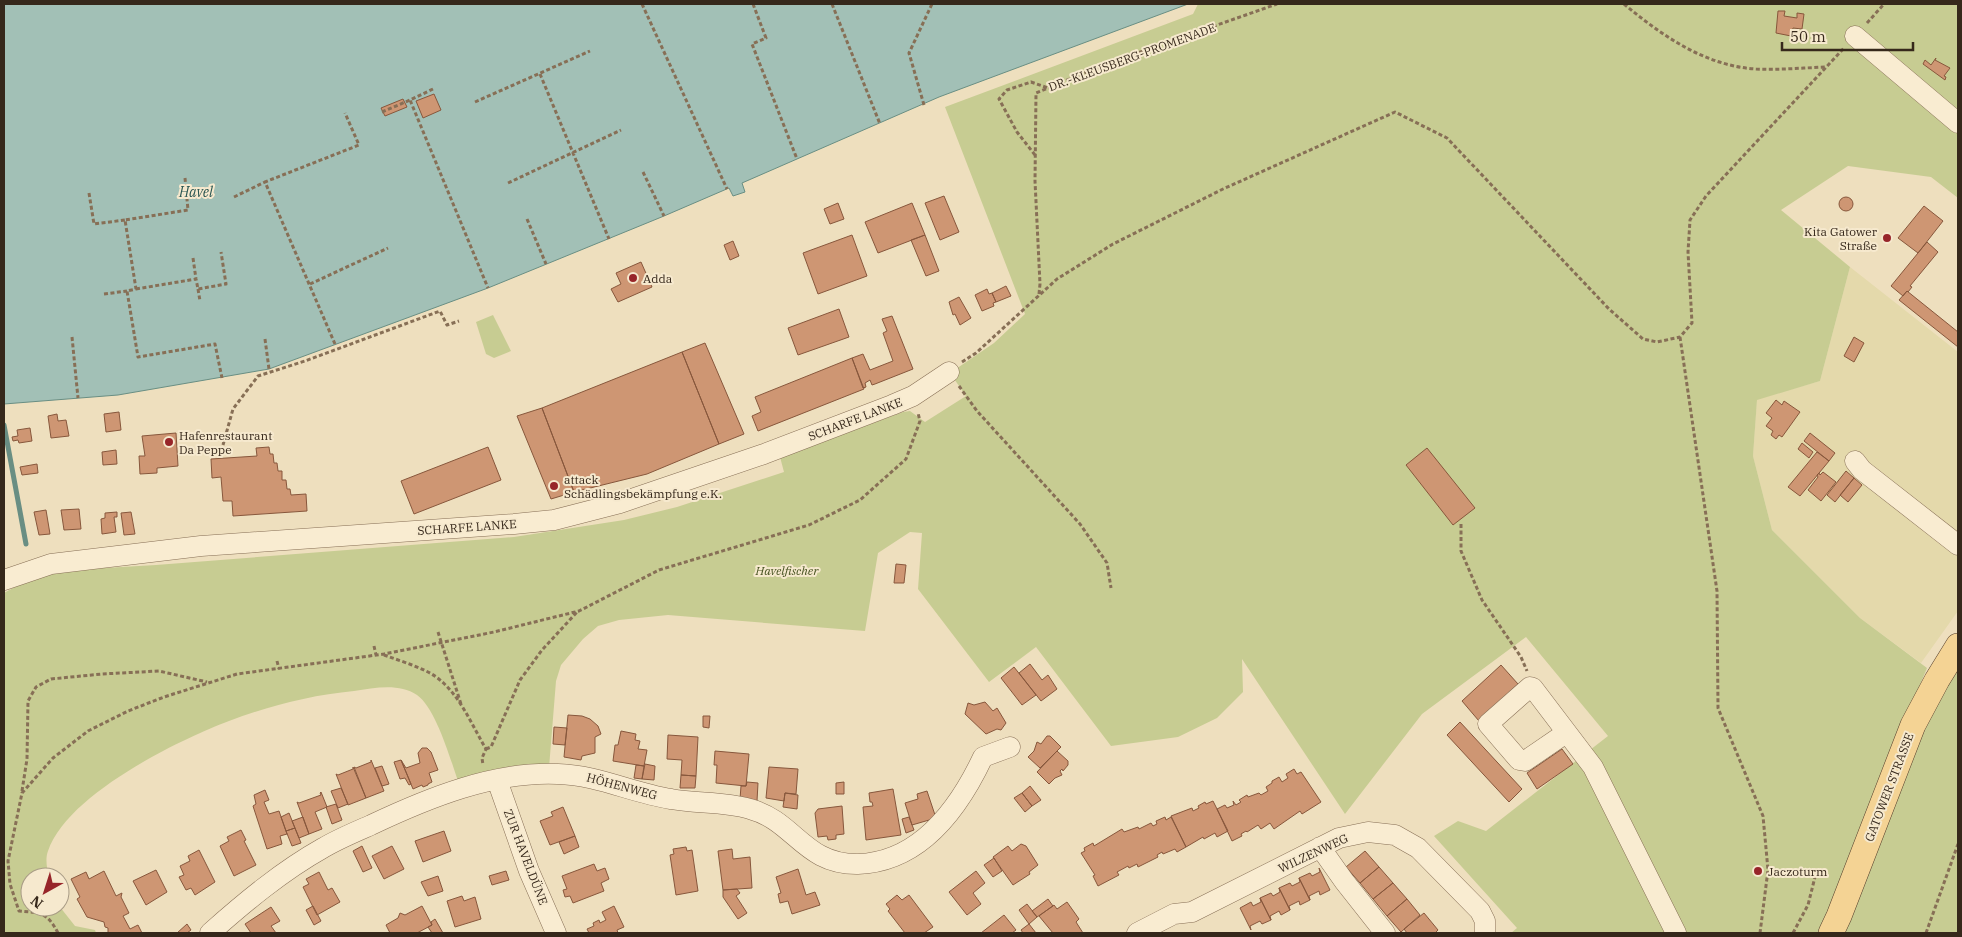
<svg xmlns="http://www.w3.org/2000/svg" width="1962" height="937" viewBox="0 0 1962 937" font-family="'IBM Plex Serif',serif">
<rect width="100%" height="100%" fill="#eedfbe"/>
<path fill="#e4d9ab" d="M1850 267 1958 352V611L1921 663 1860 618 1772 530 1753 456 1757 399 1820 381Z"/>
<path fill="#c7cc92" d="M1198 4H1958V198L1931 177 1848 166 1781 210 1850 267 1820 381 1757 400 1753 456 1772 530 1860 618 1927 668 1889 760 1821 933H1511L1517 928 1434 836 1458 821 1486 831 1608 736 1526 637 1422 714 1345 814 1242 659 1243 692 1217 718 1178 737 1111 746 1036 647 989 682 918 589 922 533 910 532 878 553 865 631 668 615 619 620 598 626 583 639 561 665 556 681 549 768 459 784C451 761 436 708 417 695 399 683 375 688 354 691 311 695 269 706 229 721 176 741 67 795 48 851 45 859 47 869 49 877H30V907H60L75 926 95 930 96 933H4V593L20 584 53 571 156 565 514 537 624 520 677 507 784 472 780 457 903 412 910 411 925 422 966 396 950 373 994 343 1025 314 945 107 1193 14Z
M493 315 511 351 494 358 486 354 476 322Z
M1958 664V933H1843L1928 718Z"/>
<path fill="#a2c0b6" stroke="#698e83" d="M4 4H1188L939 97 742 183 745 192 733 196 729 188 664 216 488 288 269 369 118 395 4 404Z"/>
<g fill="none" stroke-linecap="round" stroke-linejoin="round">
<path stroke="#698e83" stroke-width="5" d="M4 425 26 544"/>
</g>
<path fill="#ce9673" stroke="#87573c" d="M1778 11H1785L1784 16 1797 18V13L1804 14 1802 29 1793 28 1791 36 1776 33Z
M1936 58 1935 60 1950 68 1944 76 1946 77 1945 80 1923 64 1925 60 1931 65Z
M434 94 441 110 423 118 416 101Z
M403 99 407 107 385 116 381 108Z
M944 196 959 232 940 240 925 203Z
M1839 204a7 7 0 1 1 14 0a7 7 0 1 1-14 0Z
M838 203 844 219 830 224 824 209Z
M912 203 925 235 878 253 865 222Z
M1924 206 1943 221 1918 253 1898 238Z
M852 235 867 276 818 294 803 253Z
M925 235 939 271 926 276 911 240Z
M733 241 739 256 730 260 724 245Z
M1927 242 1938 252 1910 286 1912 287 1908 292 1907 291 1903 296 1891 286Z
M641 262 652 287 618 302 611 289 621 284 616 273Z
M1006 286 1011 296 996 302 992 293Z
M987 289 989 294 992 293 996 302 993 303 994 306 982 311 975 295Z
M1907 291 1958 332V347L1899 300Z
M959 297 971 318 960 325 955 314 953 315 949 302Z
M839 309 849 337 798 355 788 328Z
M892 316 913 369 875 384 872 385 870 380 865 383 866 387 863 388 852 358 863 354 870 370 893 361 883 333 887 331 882 319Z
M1854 337 1864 343 1854 362 1844 356Z
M705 343 744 434 719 444 682 352Z
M682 352 719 444 647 474 574 492 542 408Z
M852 358 864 389 758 431 752 416 761 412 755 397Z
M1776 400 1782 405 1784 401 1800 412 1782 437 1779 435 1776 439 1771 435 1773 431 1766 426 1772 418 1766 413Z
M542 408 574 492 551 499 517 416Z
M119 412 121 430 106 432 104 414Z
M57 414 58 421 66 420 69 436 51 438 48 416Z
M30 428 32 441 19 443 18 440 13 441 12 437 18 436 17 430Z
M176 433 178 466 157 468V473L140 474 139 456H145L142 436Z
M1810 433 1835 453 1829 461 1804 441Z
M1802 443 1813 452 1809 458 1798 449Z
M269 447 270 454H273L274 463H277L278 471H282V480H286L287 489H290L291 495 306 494 307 511 233 516 232 501H223L221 477 212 478 211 459 257 456 256 448Z
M488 447 501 480 414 514 401 481Z
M1427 448 1475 508 1453 525 1406 465Z
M116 450 117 464 103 465 102 452Z
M1817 452 1829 461 1800 496 1788 487Z
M37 464 38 473 22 475 20 467Z
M1846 471 1854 478 1835 502 1827 495Z
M1823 472 1836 482 1821 501 1808 490 1818 477 1817 475 1819 473 1820 475Z
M1854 478 1862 485 1848 502 1840 495Z
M79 509 81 529 64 530 61 510Z
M46 510 50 534 39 535 34 512Z
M117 512V517H114L116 532 102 534 101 519 105 518V513Z
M131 512 135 534 124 535 121 513Z
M896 564 906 565 904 583H894Z
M1030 664 1042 680 1048 675 1057 689 1041 701 1019 673Z
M1501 665 1518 684 1479 721 1462 701Z
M1014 667 1036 695 1022 705 1001 678Z
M985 702 993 711 997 708 1006 723 1001 730 997 729 986 734 965 714 968 703 974 705Z
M568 715 582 716 590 719 598 726 601 734 595 737V753L582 756 581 760 564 757Z
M703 716H710L709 728 703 727Z
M1460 722 1522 789 1509 802 1447 735Z
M554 727 567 728 565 745 553 744Z
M621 731 636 734 635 740 640 741 638 749 647 750 644 766 613 761 615 745H618Z
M668 735 698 737 696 776 681 775 682 760 667 759Z
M1047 736H1050L1061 747 1040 768 1028 757 1034 751 1037 742 1041 744Z
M422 748H427L431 752 438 770 429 773 432 782 428 784V785L423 787 422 785 413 789 401 760 406 768 420 763 418 753Z
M1562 749 1573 764 1537 789 1527 773Z
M715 751 749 754 746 786 716 783 717 765H714Z
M1057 751 1068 761V765L1063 771 1062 769 1060 771 1062 775 1055 778 1049 784 1037 772Z
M371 760 384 791 366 798 354 767 356 768 371 762Z
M401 760 411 784 409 785 405 778 400 779 394 762Z
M645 764 655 766 654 780 642 779Z
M636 765 644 766 642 779 634 778Z
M382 766 389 784 382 786 375 768Z
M353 767 366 798 348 805 336 774 338 775 353 769Z
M769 767 798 769 796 794 785 793 784 801 766 798Z
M1294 769 1297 774 1301 772 1321 802 1302 814 1300 811 1274 829 1270 823 1261 829 1258 825 1247 832 1246 831 1241 834 1242 836 1232 841 1217 809 1225 805 1227 808 1234 805 1233 801 1236 805 1241 802 1239 800 1247 795 1248 797 1259 793 1261 795 1268 791 1266 787 1272 783V781L1279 777 1282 782 1288 778 1286 774Z
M681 775 696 776 695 788H680Z
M747 782 758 783 757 801 740 799 741 786H746Z
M844 782V794H836V783Z
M1030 786 1041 800 1032 806 1022 793Z
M341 788 348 804 338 808 331 791Z
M893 789 901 835 866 840 863 807 873 806 872 802H870L869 793Z
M265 790 269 800 264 802 269 814 279 811 287 834 280 836 282 844 267 849 253 806 256 804 254 795Z
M927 791 936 818 912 825 905 803 918 799 917 794Z
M321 792 327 807 315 812 322 829 309 834 297 802 299 803 321 795 320 793Z
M785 793 798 795 797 809 783 807Z
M1022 793 1032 806 1025 812 1014 798Z
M1213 801 1228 831 1217 837 1215 833 1204 839 1203 837 1186 847 1171 816 1192 808 1193 811 1199 808 1198 806 1205 802 1206 804Z
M336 804 342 820 332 824 326 807Z
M842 806 844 834 836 835V839L828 840 827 836 818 837 815 813 818 809Z
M563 807 575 836 550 845 540 821 553 816 551 812Z
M289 813 295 828 286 831 281 817Z
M303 817 309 834 299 838 292 821Z
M909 817 914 830 906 833 902 819Z
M1165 817 1166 820 1171 817 1186 847 1177 852 1175 849 1163 854 1162 852 1157 855 1158 857 1138 867 1137 864 1129 868 1128 866 1117 872 1119 875 1098 886 1093 876 1095 875 1081 853 1085 851 1084 848 1093 843 1094 846 1122 829 1124 832 1138 827 1139 829 1151 823 1153 826 1157 824 1156 821Z
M295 828 301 843 292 846 286 831Z
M241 830 246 840 244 841 256 865 234 876 220 846 229 841 227 837Z
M444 831 451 851 423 862 415 841Z
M575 836 579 847 564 854 559 842Z
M1021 844 1026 846 1038 865 1029 872 1030 874 1013 885 993 857 1008 846 1012 851Z
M362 846 372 868 363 872 353 851Z
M392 846 404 869 384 879 372 856Z
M686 847 687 851 692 850 698 891 676 895 670 855 674 854 673 849Z
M732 849 733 859 750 857 752 888 723 890 718 851Z
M199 850 215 882 195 895 191 888 186 890 179 877 184 875 180 866 190 861 188 856Z
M1365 851 1379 867 1360 883 1346 867Z
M994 858 1002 871 993 877 984 865Z
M594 864 597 871 605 868 609 879 601 883 604 891 573 903 570 896 565 897 563 890 567 889 562 876Z
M1379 867 1393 883 1373 899 1360 883Z
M1319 868 1330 890 1320 895 1319 891 1309 896 1310 900 1299 878 1310 873 1312 876 1320 872Z
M798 869 806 895 815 892 820 905 792 914 788 901 780 903 778 894 781 893 776 877Z
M156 870 167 892 146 905 133 881Z
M104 871 116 896 122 893 121 897 129 913 123 916 130 929 138 925 142 933H108V928L105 927 104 922 87 917 77 899 80 897 71 879 86 872 89 879Z
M506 871 509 880 492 885 489 876Z
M976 871 985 883 973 893 981 904 967 915 949 892Z
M319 872 328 890 332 888 340 902 317 915 303 887 309 884 306 879Z
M438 876 443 891 428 896 421 882Z
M1299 878 1310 900 1300 905 1299 901 1289 906 1290 910 1279 888 1290 883 1292 886 1300 882Z
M1393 883 1407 899 1387 916 1373 899Z
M1279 888 1290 910 1281 915 1279 911 1270 916 1271 920 1260 898 1271 893 1273 896 1280 892Z
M737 889 740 893 736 896 747 913 738 919 723 897V890Z
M897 895 902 900 909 895 933 927 924 933H905L888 911 890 909 886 904Z
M462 896 464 901 475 897 481 919 455 927 447 901Z
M1260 898 1271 920 1262 924 1260 921 1250 926 1251 930 1240 908 1251 902 1253 906 1261 902Z
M1048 899 1053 906 1037 917 1032 911Z
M1407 899 1420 915 1401 932 1387 916Z
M1067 902 1079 919 1076 922 1083 933H1053L1039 916 1054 905 1057 909Z
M1027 904 1037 917 1029 924 1019 910Z
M313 906 321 921 314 925 306 910Z
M422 906 432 925 417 933H390L386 925 398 918 400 913 405 915Z
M614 906 624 927 617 930 618 933H589L587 929 594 926 593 923 599 920 600 923 606 920 602 912Z
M271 907 280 921 271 926 276 933H251L245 924Z
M1424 913 1438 930 1435 933H1407L1404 929Z
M1004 915 1016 930 1012 933H981Z
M435 919 443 933H432L428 927 432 925 431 922Z
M187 924 191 930 187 933H177Z
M1029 924 1036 933H1023L1021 930Z"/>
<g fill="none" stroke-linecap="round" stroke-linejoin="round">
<g stroke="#876f56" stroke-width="21">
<path id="minor" d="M1855 36 1958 123
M1855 461 1862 470 1958 545
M4 580 51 564 201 546 514 524 554 520 620 503 764 454 892 405 913 396 949 372
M1566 733 1525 761 1519 760 1488 724 1530 687 1533 688 1593 767 1676 933
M497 780 529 871 556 933
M1320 847 1344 881 1385 933
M210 933C245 902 282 871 323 848 338 839 355 832 371 825 428 798 494 771 558 774 598 775 632 793 671 799 697 804 724 801 750 809 795 821 804 865 858 864 921 862 959 808 983 757L1010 747
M1137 933 1174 914 1192 912 1339 838 1368 832 1395 835 1418 848 1480 911 1485 921V933"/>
</g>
<g stroke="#543d2b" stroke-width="26">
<path id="major" d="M1831 933 1839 916 1913 725 1937 680 1958 646"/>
</g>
<path stroke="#876f56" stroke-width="3" stroke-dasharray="4 2.5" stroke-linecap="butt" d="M642 4 727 189
M753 4 766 38 752 44 797 159
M832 4 880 124
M1624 4C1661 35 1705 66 1756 69 1779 70 1802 68 1825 67
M1867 23 1884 4
M540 74 609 239
M433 89 410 100 488 288
M475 102 590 51
M924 105 909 53 932 4
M382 112 410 100
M1035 155 1017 132 999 99 1007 90 1031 82 1048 88
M643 172 664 216
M185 178 188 210 125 220 136 289 127 291 138 357 215 344 222 378
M508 183 621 130
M89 193 94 224 125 220
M234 197 265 182
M527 219 546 264
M193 258 196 279
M310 284 388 248
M136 289 196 279 198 289 226 284 221 252
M198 289 200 301
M104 294 127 291
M1039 294 1040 284 1035 181 1036 93 1106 64 1277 4
M72 337 78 398
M1680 337 1717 591 1718 708 1763 816 1768 870 1760 933
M265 339 269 369
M335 344 265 182 359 145 345 113
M962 362 976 353 1057 279 1113 244 1223 189 1395 112 1447 138 1609 309 1643 339 1657 342 1680 337 1692 323 1688 252 1690 220 1706 196 1844 48
M959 386 977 411 1080 524 1107 563 1111 588
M223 445 233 409 258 376 305 361 440 311 447 325 459 321
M1461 524V551L1482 600 1521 657 1527 671
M438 632 461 704
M374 646 376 655
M384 655C398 660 414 665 428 672 457 687 470 722 486 749L482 758 483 765
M277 661 279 669
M486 749 491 747 520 680 542 650 578 611
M22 791 27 759 28 701 36 687 51 679 102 674 159 671 207 682
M58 933C47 912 41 913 19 911L10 884 8 861 22 793 53 758 88 731 128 711 164 697 237 674 384 654 494 632 579 611 659 570 809 525 860 500 906 459 920 421 918 413
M1793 933 1808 905 1816 873
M1926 933 1958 844"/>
<use href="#minor" stroke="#f9ecd1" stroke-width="20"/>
<use href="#major" stroke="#f4d394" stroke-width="25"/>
</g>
<g fill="#972529" stroke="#f6e9ce" stroke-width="2">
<circle cx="1887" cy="238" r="5"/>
<circle cx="633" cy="278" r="5"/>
<circle cx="169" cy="442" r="5"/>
<circle cx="554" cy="486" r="5"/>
<circle cx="1758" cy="871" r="5"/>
</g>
<g text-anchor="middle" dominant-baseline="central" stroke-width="4" stroke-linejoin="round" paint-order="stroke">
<g font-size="12" fill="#36281b" stroke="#f6e9ce">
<text transform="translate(1132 57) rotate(-20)">DR.-KLEUSBERG-PROMENADE</text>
<text transform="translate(855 419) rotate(-21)">SCHARFE LANKE</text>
<text transform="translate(467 527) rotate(-4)">SCHARFE LANKE</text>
<text transform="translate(622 786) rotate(15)">HÖHENWEG</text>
<text transform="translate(1889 787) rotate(-69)">GATOWER STRASSE</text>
<text transform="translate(1313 853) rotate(-25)">WILZENWEG</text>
<text transform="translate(526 857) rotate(69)">ZUR HAVELDÜNE</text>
</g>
<g font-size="12" fill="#36281b" stroke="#f6e9ce" text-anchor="start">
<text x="1877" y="231" text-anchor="end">Kita Gatower<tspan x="1877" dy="14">Straße</tspan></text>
<text x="643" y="278">Adda</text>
<text x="179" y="435">Hafenrestaurant<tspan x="179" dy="14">Da Peppe</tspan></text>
<text x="564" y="479">attack<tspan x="564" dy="14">Schädlingsbekämpfung e.K.</tspan></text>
<text x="1768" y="871">Jaczoturm</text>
</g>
<g font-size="12" font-style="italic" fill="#485322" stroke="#f6e9ce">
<text x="787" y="570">Havelfischer</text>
</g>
<g font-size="14" font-style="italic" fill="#2a5652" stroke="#f6e9ce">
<text x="196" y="192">Havel</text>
</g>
</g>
<rect width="1962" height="937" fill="none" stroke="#36281b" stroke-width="10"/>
<g transform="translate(45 892) rotate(219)"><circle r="24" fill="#f6e9ce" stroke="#a99c86"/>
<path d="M0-4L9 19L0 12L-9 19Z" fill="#972529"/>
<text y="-8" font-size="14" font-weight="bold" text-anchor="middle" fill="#36281b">N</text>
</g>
<path d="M1782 42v8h131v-8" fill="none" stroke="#36281b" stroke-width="2.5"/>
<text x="1790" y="42" font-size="15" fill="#36281b" stroke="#f6e9ce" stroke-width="4" paint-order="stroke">50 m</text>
</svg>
